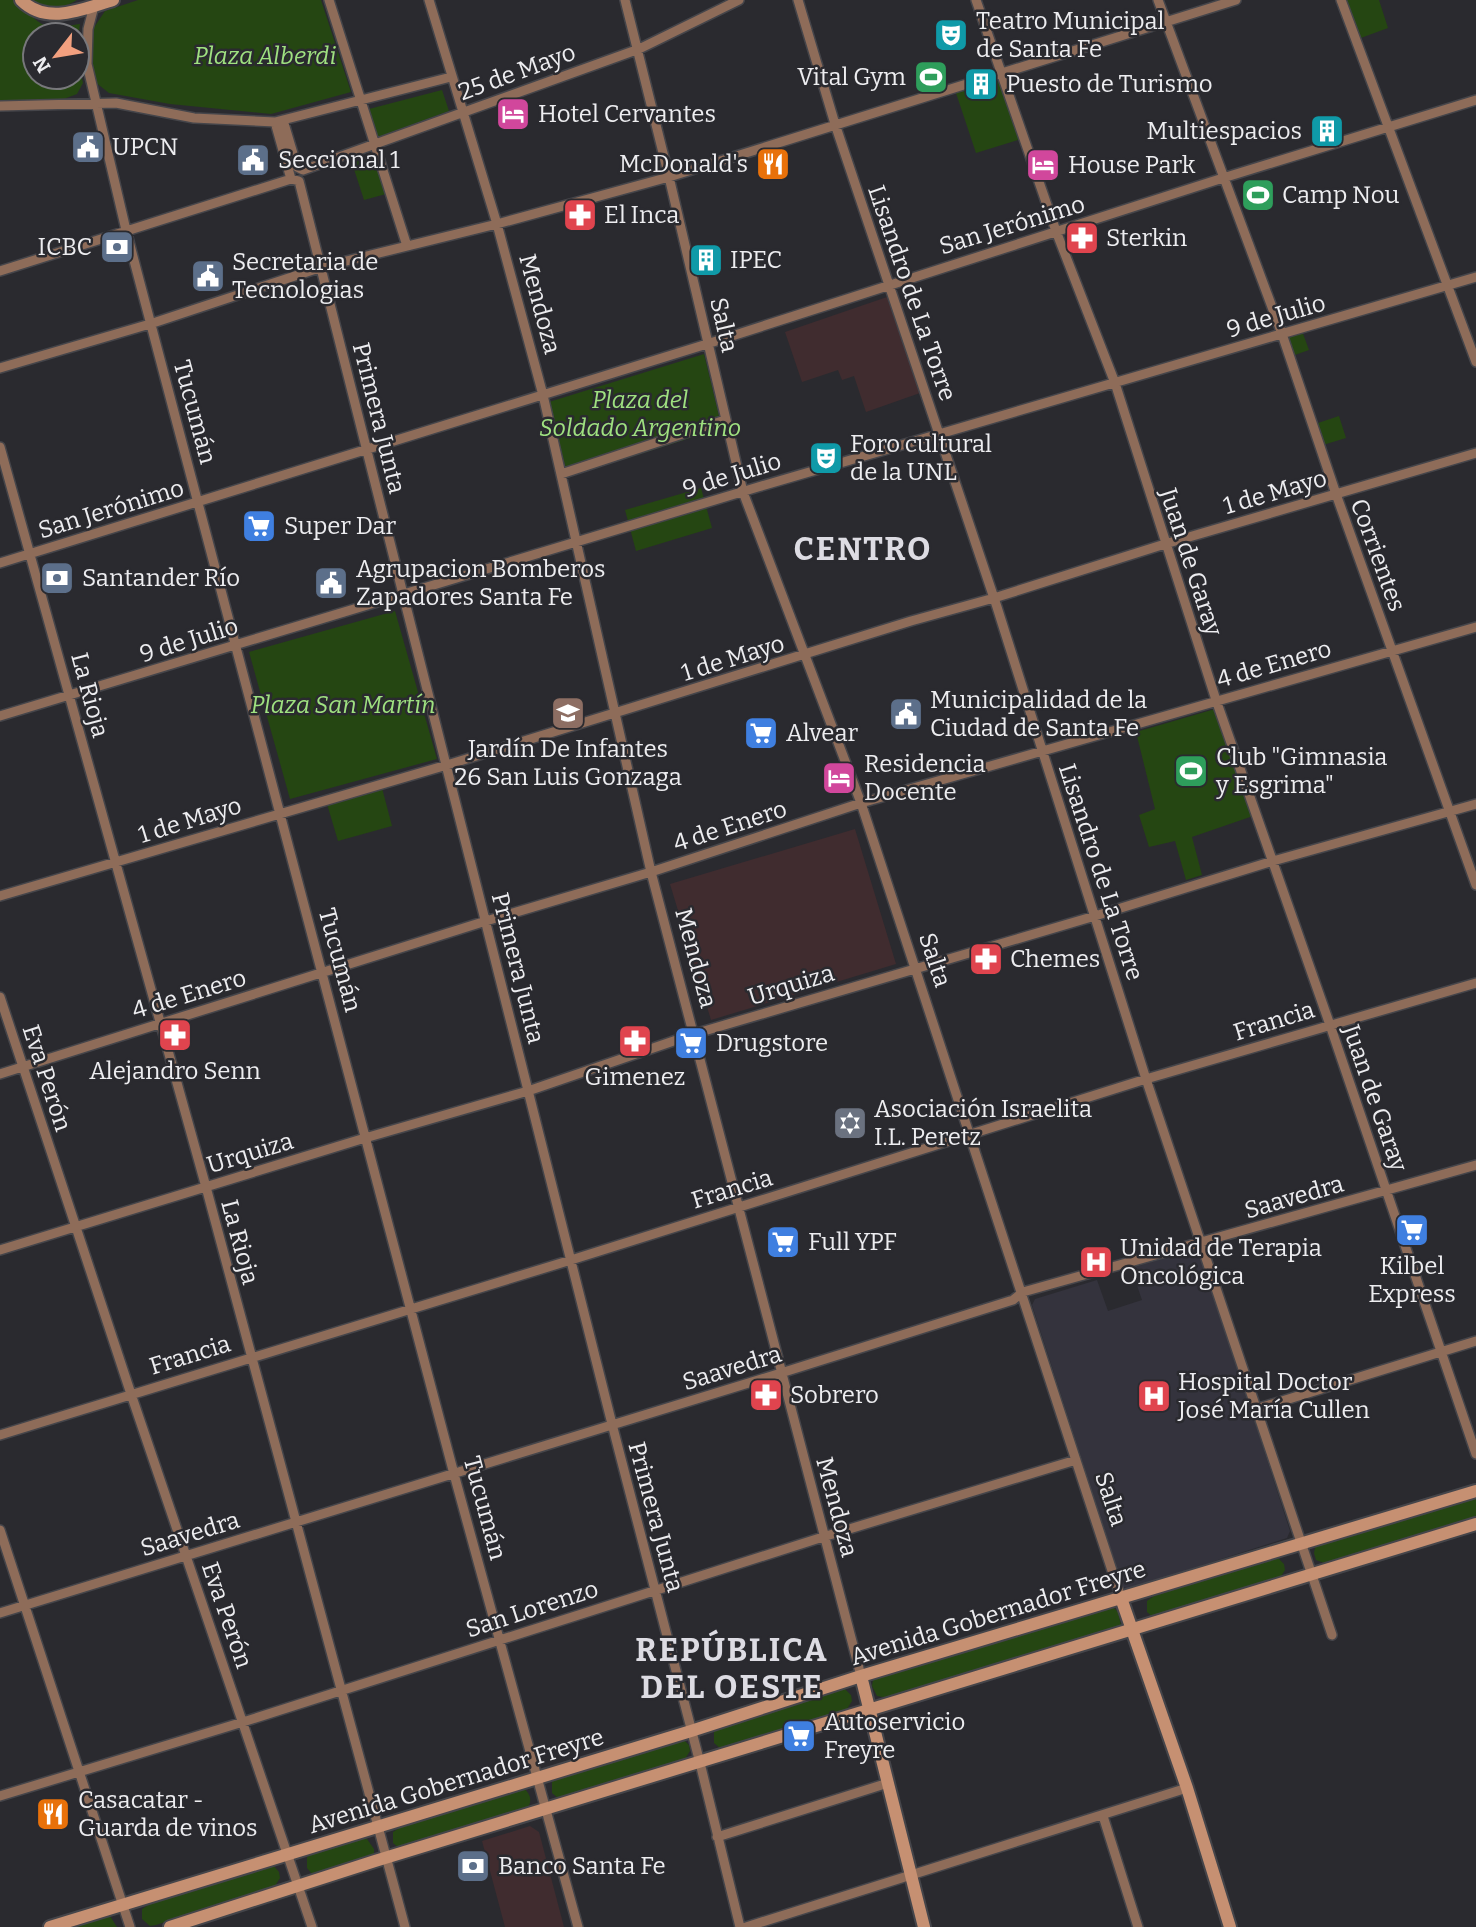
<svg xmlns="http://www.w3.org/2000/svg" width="1476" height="1927" viewBox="0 0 1476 1927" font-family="Bitter,serif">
<rect width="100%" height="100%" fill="#2a2a2f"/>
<path fill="#34333d" d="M1193 1250 1201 1254 1290 1531 1287 1538 1128 1589 1123 1587 1032 1305 1035 1299 1097 1280 1108 1311 1142 1300 1131 1268Z"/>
<path fill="#402c2f" d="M887 297 920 393 866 412 854 376 842 380 838 370 802 382 785 332Z
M855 829 896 964 711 1020 670 884Z
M530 1826 539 1832 564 1927H505L482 1841Z"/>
<path fill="#254612" d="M0 0H17C43 28 41 30 80 24L77 45V35H35V77H77V57L83 83 77 94 61 100 0 104Z
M27 0H77C59 11 45 8 27 0Z
M138 0H321L351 92 271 114 170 104 109 93 95 82 91 69 93 29 105 11Z
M1343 0H1379L1388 28 1358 39Z
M1000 76 1021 139 976 153 955 90Z
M442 90 449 111 378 137 369 109Z
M374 156 386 194 364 200 352 163Z
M1302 331 1309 350 1292 356 1285 336Z
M704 354 722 428 568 477 549 402Z
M1339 416 1346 438 1323 445 1315 424Z
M701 488 712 528 636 551 625 510Z
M395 611 437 759 290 799 249 652Z
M1215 709 1253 816 1192 837 1202 875 1186 880 1175 841 1149 847 1139 815 1155 809 1136 732Z
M382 788 392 826 338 841 327 804Z
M1476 1497V1516L1324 1563 1316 1560 1314 1553 1316 1544Z
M1277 1557 1284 1564 1285 1570 1280 1578 1154 1618 1147 1612V1601L1154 1596Z
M1109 1608H1114L1118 1612 1121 1625 1116 1628 888 1698 877 1696 872 1686 873 1680 878 1676Z
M844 1688 851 1695 852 1701 847 1709 728 1748 721 1749 714 1743V1732L721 1727Z
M682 1738 689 1745 690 1751 685 1759 566 1798 559 1799 552 1793V1782L559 1777Z
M523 1788C531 1793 533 1803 526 1809L400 1849 393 1843V1832L401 1827Z
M361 1839H367L374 1849V1854L371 1858 320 1874H312L307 1868V1857L313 1854Z
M273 1865 279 1872 280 1878 275 1886 156 1925 150 1926 142 1919V1909L150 1904Z
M110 1916 117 1927H76Z"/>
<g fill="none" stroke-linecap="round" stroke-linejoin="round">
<g stroke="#45454a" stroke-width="12">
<path id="street" d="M329 0 407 246
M429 0 497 224 543 395 651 872 861 1676
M625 0 669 177 743 492 861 803 1121 1598
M798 0 835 124 997 607 1146 1079 1332 1635
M976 0 1056 231 1115 383 1216 700 1330 1025 1476 1454
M1158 0 1282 334 1336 494 1476 885
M1341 0 1476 362
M94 6 88 29 87 64 126 230 454 1474 578 1927
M0 106 116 103 194 118 275 122 451 77
M283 120 297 167 303 170 639 49 739 0
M275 122 291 179
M0 271 291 179 299 181 612 1424 700 1763 740 1927
M0 368 150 324 322 267 497 224 669 177 1236 0
M0 447 206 1187 405 1927
M561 474 725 420
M0 563 707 344 1223 178 1476 100
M0 716 758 487 1476 277
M0 896 447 765 911 621 994 598 1165 544 1476 453
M0 997 131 1394 312 1927
M0 1074 486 921 651 872 861 803 1476 627
M0 1250 365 1138 528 1091 694 1034 1095 916 1273 861 1476 804
M1256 1409 1476 1341
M0 1435 571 1260 1146 1079 1476 983
M0 1530 130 1927
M0 1613 781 1373 1013 1300 1023 1292 1476 1165
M0 1796 243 1722 823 1537 1076 1460
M1103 1816 1138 1927
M717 1837 888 1783
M746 1927 1187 1788"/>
</g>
<g stroke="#45454a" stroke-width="16">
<path id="secondary" d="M21 0C47 26 83 9 113 0
M1121 1598 1187 1788 1230 1927
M861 1676 924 1927
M50 1927 691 1731 861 1676 1476 1491
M170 1927 375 1861 1476 1524"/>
</g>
<use href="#street" stroke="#8e6c59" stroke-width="9"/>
<use href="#secondary" stroke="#c69072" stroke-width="12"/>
</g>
<defs>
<g id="theatre-square" transform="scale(1.75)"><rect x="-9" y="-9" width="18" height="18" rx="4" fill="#0f9aa8" stroke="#2a2a2f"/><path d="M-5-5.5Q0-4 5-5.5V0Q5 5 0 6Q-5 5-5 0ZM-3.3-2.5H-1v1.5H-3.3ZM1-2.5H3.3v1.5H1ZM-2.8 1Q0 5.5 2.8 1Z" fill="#fff"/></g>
<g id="stadium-square" transform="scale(1.75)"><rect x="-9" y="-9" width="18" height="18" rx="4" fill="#2e9e5b" stroke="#2a2a2f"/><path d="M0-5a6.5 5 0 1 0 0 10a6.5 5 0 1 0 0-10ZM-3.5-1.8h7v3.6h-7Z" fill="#fff"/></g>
<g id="building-square" transform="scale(1.75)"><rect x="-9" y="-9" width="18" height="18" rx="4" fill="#0f9aa8" stroke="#2a2a2f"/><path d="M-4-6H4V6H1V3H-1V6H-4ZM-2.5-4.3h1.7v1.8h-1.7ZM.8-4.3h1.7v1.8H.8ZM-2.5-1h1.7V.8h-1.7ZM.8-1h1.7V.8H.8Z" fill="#fff"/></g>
<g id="hotel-square" transform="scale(1.75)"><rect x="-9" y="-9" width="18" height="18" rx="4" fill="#d1479c" stroke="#2a2a2f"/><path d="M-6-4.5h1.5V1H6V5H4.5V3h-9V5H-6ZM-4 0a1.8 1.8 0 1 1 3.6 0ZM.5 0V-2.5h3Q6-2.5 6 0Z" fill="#fff"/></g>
<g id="civic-square" transform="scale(1.75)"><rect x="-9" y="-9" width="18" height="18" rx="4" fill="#5c6f8a" stroke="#2a2a2f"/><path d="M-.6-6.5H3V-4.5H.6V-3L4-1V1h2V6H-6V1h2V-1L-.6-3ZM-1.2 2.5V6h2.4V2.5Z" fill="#fff"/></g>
<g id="restaurant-square" transform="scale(1.75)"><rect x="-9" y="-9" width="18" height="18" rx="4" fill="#e8710a" stroke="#2a2a2f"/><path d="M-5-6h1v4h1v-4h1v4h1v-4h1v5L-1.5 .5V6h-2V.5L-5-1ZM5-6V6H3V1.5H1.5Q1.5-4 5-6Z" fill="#fff"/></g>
<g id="pharmacy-square" transform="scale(1.75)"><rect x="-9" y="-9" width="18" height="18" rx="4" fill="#e0444e" stroke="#2a2a2f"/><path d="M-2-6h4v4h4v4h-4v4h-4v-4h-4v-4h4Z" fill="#fff"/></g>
<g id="bank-square" transform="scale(1.75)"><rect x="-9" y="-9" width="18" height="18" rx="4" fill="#5c6f8a" stroke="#2a2a2f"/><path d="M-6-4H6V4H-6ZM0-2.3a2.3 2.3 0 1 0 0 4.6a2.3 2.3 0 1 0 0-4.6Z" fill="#fff"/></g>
<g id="supermarket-square" transform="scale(1.75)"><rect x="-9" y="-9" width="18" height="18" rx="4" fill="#3f7fe0" stroke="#2a2a2f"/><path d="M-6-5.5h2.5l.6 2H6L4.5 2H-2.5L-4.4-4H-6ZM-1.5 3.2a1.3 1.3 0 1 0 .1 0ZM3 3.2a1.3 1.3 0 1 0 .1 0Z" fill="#fff"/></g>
<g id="school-square" transform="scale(1.75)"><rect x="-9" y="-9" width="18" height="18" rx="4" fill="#8d6e63" stroke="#2a2a2f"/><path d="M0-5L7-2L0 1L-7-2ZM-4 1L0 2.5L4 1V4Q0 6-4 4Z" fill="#fff"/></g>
<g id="synagogue-square" transform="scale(1.75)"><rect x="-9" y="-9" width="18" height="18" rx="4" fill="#6b7280" stroke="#2a2a2f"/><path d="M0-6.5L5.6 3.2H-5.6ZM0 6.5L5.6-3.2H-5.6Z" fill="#fff"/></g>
<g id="hospital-square" transform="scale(1.75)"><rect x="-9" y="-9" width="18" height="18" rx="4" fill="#e0444e" stroke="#2a2a2f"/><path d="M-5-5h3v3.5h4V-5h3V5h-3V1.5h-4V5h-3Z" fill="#fff"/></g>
</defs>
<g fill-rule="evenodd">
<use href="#theatre-square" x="951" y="35"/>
<use href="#stadium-square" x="931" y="77"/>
<use href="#building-square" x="981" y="84"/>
<use href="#hotel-square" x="513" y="114"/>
<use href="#building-square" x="1327" y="131"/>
<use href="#civic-square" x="88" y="147"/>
<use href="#civic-square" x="253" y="160"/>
<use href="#restaurant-square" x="773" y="164"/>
<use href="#hotel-square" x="1043" y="165"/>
<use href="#stadium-square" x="1258" y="195"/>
<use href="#pharmacy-square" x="580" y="215"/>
<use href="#pharmacy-square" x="1082" y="238"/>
<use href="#bank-square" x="117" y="247"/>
<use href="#building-square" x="706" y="260"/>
<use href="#civic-square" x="208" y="276"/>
<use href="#theatre-square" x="826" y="458"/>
<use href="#supermarket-square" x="259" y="526"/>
<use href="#bank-square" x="57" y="578"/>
<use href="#civic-square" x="331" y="583"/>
<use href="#school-square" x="568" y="713"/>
<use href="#civic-square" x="906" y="714"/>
<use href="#supermarket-square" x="761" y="733"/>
<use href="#stadium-square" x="1191" y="771"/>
<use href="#hotel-square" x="839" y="778"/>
<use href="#pharmacy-square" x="986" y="959"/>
<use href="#pharmacy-square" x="175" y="1035"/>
<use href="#pharmacy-square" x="635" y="1041"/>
<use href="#supermarket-square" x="691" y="1043"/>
<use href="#synagogue-square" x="850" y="1123"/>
<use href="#supermarket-square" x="1412" y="1230"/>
<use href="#supermarket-square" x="783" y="1242"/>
<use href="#hospital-square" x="1096" y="1262"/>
<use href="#pharmacy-square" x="766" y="1395"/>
<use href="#hospital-square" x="1154" y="1396"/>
<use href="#supermarket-square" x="799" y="1736"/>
<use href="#restaurant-square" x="53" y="1814"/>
<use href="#bank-square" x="473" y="1866"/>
</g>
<g text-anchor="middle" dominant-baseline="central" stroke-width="5" stroke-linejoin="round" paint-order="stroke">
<g font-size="24" fill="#ededf0" stroke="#2a2a2f" text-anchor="start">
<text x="976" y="21">Teatro Municipal<tspan x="976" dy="28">de Santa Fe</tspan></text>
<text x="906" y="77" text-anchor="end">Vital Gym</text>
<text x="1006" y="84">Puesto de Turismo</text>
<text x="538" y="114">Hotel Cervantes</text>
<text x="1302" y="131" text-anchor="end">Multiespacios</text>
<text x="112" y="147">UPCN</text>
<text x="278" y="160">Seccional 1</text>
<text x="748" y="164" text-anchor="end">McDonald's</text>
<text x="1068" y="165">House Park</text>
<text x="1282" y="195">Camp Nou</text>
<text x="604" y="215">El Inca</text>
<text x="1106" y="238">Sterkin</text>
<text x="92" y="247" text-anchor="end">ICBC</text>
<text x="730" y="260">IPEC</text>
<text x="232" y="262">Secretaria de<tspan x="232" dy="28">Tecnologias</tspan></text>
<text x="850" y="444">Foro cultural<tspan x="850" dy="28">de la UNL</tspan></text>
<text x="284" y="526">Super Dar</text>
<text x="356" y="569">Agrupacion Bomberos<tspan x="356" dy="28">Zapadores Santa Fe</tspan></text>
<text x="82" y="578">Santander Río</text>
<text x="930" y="700">Municipalidad de la<tspan x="930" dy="28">Ciudad de Santa Fe</tspan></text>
<text x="786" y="733">Alvear</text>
<text x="568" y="749" text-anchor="middle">Jardín De Infantes<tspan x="568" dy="28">26 San Luis Gonzaga</tspan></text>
<text x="1216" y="757">Club "Gimnasia<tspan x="1216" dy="28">y Esgrima"</tspan></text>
<text x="864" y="764">Residencia<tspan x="864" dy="28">Docente</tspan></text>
<text x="1010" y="959">Chemes</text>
<text x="716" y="1043">Drugstore</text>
<text x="175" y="1071" text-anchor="middle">Alejandro Senn</text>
<text x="635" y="1077" text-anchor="middle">Gimenez</text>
<text x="874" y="1109">Asociación Israelita<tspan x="874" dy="28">I.L. Peretz</tspan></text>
<text x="808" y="1242">Full YPF</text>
<text x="1120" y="1248">Unidad de Terapia<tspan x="1120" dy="28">Oncológica</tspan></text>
<text x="1412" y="1266" text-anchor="middle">Kilbel<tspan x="1412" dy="28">Express</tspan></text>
<text x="1178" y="1382">Hospital Doctor<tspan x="1178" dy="28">José María Cullen</tspan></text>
<text x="790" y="1395">Sobrero</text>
<text x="824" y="1722">Autoservicio<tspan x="824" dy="28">Freyre</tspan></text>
<text x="78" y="1800">Casacatar -<tspan x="78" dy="28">Guarda de vinos</tspan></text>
<text x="498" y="1866">Banco Santa Fe</text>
</g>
<g font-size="24" font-style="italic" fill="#9fe180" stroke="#2a2a2f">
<text x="265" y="56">Plaza Alberdi</text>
<text x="640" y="400">Plaza del<tspan x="640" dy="28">Soldado Argentino</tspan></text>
<text x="343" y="705">Plaza San Martín</text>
</g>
<g font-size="24" fill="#ededf0" stroke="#2a2a2f">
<text transform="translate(517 72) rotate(-20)">25 de Mayo</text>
<text transform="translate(1012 225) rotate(-17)">San Jerónimo</text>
<text transform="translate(912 293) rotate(71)">Lisandro de La Torre</text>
<text transform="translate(540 304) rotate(75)">Mendoza</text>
<text transform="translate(1276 316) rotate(-16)">9 de Julio</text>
<text transform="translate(724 325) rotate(77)">Salta</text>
<text transform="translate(195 412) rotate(75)">Tucumán</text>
<text transform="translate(379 418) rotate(76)">Primera Junta</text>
<text transform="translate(732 475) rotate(-17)">9 de Julio</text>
<text transform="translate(1275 492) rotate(-16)">1 de Mayo</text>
<text transform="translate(111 509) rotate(-17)">San Jerónimo</text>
<text transform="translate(1378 555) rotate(70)">Corrientes</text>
<text transform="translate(1191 562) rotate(72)">Juan de Garay</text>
<text transform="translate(189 640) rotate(-17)">9 de Julio</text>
<text transform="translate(733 658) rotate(-17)">1 de Mayo</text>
<text transform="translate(1274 664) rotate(-16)">4 de Enero</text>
<text transform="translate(90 695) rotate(75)">La Rioja</text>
<text transform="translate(190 820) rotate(-17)">1 de Mayo</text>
<text transform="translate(730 826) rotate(-18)">4 de Enero</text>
<text transform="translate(1101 872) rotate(72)">Lisandro de La Torre</text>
<text transform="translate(696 958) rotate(75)">Mendoza</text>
<text transform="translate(340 960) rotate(75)">Tucumán</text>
<text transform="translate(935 960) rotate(72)">Salta</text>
<text transform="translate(518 968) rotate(76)">Primera Junta</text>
<text transform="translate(791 985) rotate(-17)">Urquiza</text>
<text transform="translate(189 994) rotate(-17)">4 de Enero</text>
<text transform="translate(1274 1021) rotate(-17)">Francia</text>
<text transform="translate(47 1078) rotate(72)">Eva Perón</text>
<text transform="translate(1375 1098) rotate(71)">Juan de Garay</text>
<text transform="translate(250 1153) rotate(-17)">Urquiza</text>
<text transform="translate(732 1189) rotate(-17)">Francia</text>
<text transform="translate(1294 1197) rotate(-16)">Saavedra</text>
<text transform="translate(240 1242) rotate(75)">La Rioja</text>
<text transform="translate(190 1355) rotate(-17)">Francia</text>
<text transform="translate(732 1368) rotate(-17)">Saavedra</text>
<text transform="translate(1111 1499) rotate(72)">Salta</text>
<text transform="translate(837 1507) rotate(75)">Mendoza</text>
<text transform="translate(485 1508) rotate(75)">Tucumán</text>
<text transform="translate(656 1517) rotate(75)">Primera Junta</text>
<text transform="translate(190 1534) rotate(-17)">Saavedra</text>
<text transform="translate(532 1609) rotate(-18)">San Lorenzo</text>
<text transform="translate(998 1613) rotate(-17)">Avenida Gobernador Freyre</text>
<text transform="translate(227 1615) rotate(71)">Eva Perón</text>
<text transform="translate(456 1781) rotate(-17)">Avenida Gobernador Freyre</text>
</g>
<g font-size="32" font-weight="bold" letter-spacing="2" fill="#dddce3" stroke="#2a2a2f">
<text x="863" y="549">CENTRO</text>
<text x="732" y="1650">REPÚBLICA<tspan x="732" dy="37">DEL OESTE</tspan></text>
</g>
</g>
<g transform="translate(56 56) rotate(239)"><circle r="33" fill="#2a2a2f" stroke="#78787c" stroke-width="2"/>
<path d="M0-5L12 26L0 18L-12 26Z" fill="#f2a07f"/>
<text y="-10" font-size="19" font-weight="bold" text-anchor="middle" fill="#ededf0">N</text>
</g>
</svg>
